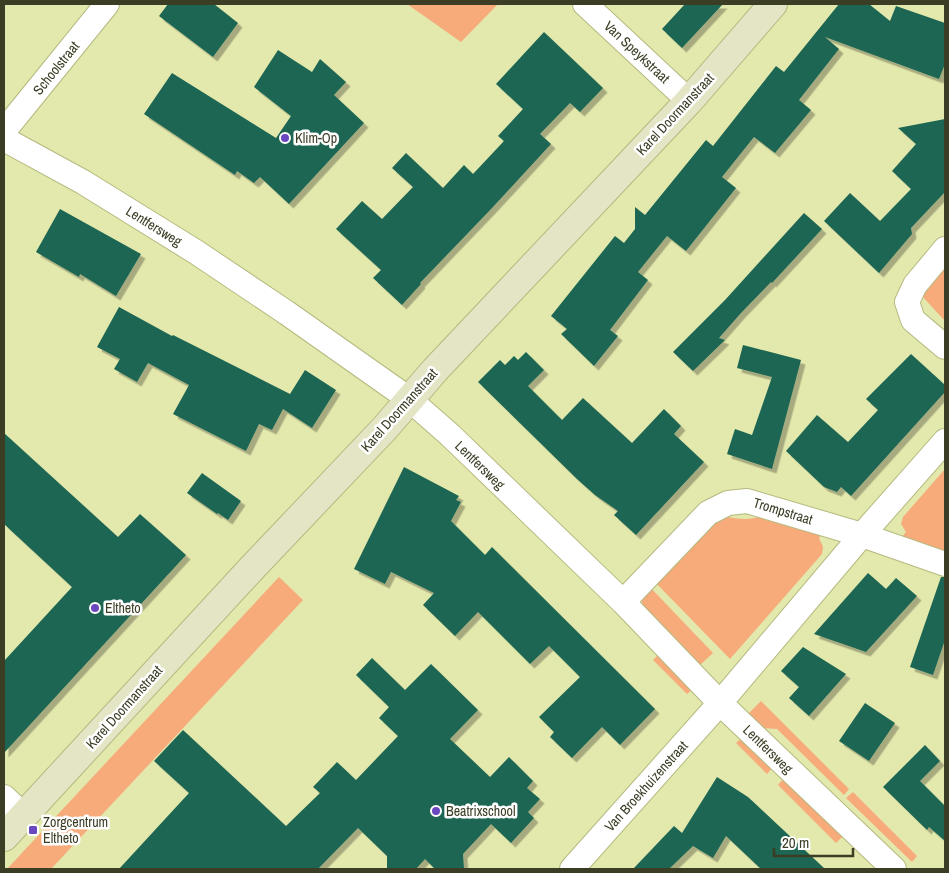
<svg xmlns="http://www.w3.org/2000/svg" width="949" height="873" viewBox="0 0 949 873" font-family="'Archivo Narrow',sans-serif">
<defs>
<filter id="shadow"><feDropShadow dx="4.5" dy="4.5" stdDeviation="0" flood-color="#0004"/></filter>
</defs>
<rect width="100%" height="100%" fill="#e3e8ac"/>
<path fill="#f7aa7a" d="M407 4H498L461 42Z
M945 268V321L922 296Z
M945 469V554L901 538 906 532 901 524 903 517Z
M714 513C732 519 751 523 768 513L823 532 819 538 823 547 822 554 730 659 653 580Z
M279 577 303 600 51 869H7Z
M648 585 713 653 700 665 643 607 641 596Z
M660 653 695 687 687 694 653 660Z
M761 701 849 789 844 795 777 729 762 728 748 714Z
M743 737 773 767 767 774 736 743Z
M784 778 843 836 836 843 778 785Z
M853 792 917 856 912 862 846 798Z"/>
<path fill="#1d6653" filter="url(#shadow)" d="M168 4H214L238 23 213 57 159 16Z
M685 4H723L682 48 662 29Z
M839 4H869L890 21 896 6 945 23V64L939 79 825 37 839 49 799 100 811 110 775 153 754 137 722 177 736 188 686 251 667 236 638 272 648 280 610 330 618 336 594 366 561 334 567 329 551 316 615 236 624 243 635 229V207L645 215 706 140 713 146 776 66 784 72Z
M544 32 603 88 580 112 570 103 540 134 551 144 492 208 420 283 421 284 402 305 373 278 381 270 336 229 362 201 382 219 413 187 392 168 406 153 443 188 464 165 473 174 504 141 498 136 523 109 496 84Z
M278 50 312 72 320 59 346 82 334 95 364 123 289 204 260 177 254 183 237 171 235 175 144 114 172 73 276 138 291 116 254 87Z
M945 119V192L911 228 912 234 879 273 824 221 850 193 880 221 911 189 892 171 916 144 898 128Z
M60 209 141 254 116 296 80 274 79 277 36 252Z
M804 213 822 229 772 283 771 282 741 313 719 338 725 340 693 371 673 352 725 300Z
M119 307 172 336 173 335 290 394 305 370 336 390 312 428 283 409 272 430 259 424 246 451 173 414 189 385 148 363 137 382 114 369 120 359 97 347Z
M743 345 801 360 772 469 727 454 735 429 752 435 772 377 737 368Z
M526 352 544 370 528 386 562 420 583 398 632 443 664 409 681 426 674 434 704 462 636 535 614 515 618 511 595 495 577 479 478 382 500 360 505 365 514 356 518 360Z
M911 354 945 385V392L851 496 841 487 837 492 824 487 786 451 817 415 848 442 878 410 866 399Z
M4 433 118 537 140 514 186 555 4 753V661L72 587 4 524Z
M404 467 459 496 456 500 461 502 451 521 485 555 492 547 655 709 620 745 602 727 572 758 550 737 554 732 539 717 580 677 549 646 530 664 478 612 455 636 423 605 434 593 391 572 385 584 354 569Z
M202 473 241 501 228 520 218 513 217 514 187 493Z
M868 573 886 589 896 578 917 596 866 652 814 634Z
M941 577H945V640L933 675 910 667Z
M803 647 846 674 809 716 789 698 799 687 781 671Z
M372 658 405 690 431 664 478 710 450 739 490 777 509 757 533 781 527 788 540 799 528 812 534 818 511 843 491 824 463 854 464 869H435L425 859 416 869H387V856L358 828 318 869H119L189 793 154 761 183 730 286 826 320 793 313 787 337 762 356 780 398 736 379 718 389 707 356 675Z
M865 703 895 723 869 761 839 741Z
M925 745 940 761 920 781 945 806V841L929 827 927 830 883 787Z
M717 777 748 797 825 869H761L726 836 713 858 693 846 669 869H633L674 826 682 833Z"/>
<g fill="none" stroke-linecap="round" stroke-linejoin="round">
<g stroke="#b5b97f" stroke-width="26">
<path id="street" d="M585 4 689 101
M4 131 107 4
M4 139 83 182 196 252 287 313 409 399 450 435 623 602 720 703 894 869
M945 249 915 285 907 302 913 320 945 347
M623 602 708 513 728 503 747 501 862 535 945 564
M4 797 23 815
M572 869 720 703 862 535 945 441"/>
</g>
<g stroke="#b5b97f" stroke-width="30">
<path id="secondary" d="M4 837 252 568 385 428 435 370 689 101 773 4"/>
</g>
<use href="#street" stroke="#fff" stroke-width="24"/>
<use href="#secondary" stroke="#e4e5c5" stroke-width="28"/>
</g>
<g fill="#6947bf" stroke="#fff" stroke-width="2">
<circle cx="285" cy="138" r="5"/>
<circle cx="95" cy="608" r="5"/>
<circle cx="436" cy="811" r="5"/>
<rect x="28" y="825" width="10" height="10" rx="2.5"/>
</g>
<g text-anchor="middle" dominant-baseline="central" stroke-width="5" stroke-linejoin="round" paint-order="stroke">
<g font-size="14" fill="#3b3d25" stroke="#fff">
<text transform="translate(637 52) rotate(43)">Van Speykstraat</text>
<text transform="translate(56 68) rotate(-51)">Schoolstraat</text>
<text transform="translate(675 114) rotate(-47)">Karel Doormanstraat</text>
<text transform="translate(154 226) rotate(32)">Lentfersweg</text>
<text transform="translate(399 410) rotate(-48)">Karel Doormanstraat</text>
<text transform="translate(480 465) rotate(44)">Lentfersweg</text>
<text transform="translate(783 511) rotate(17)">Trompstraat</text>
<text transform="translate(124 707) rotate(-48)">Karel Doormanstraat</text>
<text transform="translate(768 749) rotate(44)">Lentfersweg</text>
<text transform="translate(646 786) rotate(-48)">Van Broekhuizenstraat</text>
</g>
<g font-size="14" fill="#3b3d25" stroke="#fff" text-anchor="start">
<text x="295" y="138">Klim-Op</text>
<text x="105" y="608">Eltheto</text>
<text x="446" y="811">Beatrixschool</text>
<text x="43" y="822">Zorgcentrum<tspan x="43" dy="16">Eltheto</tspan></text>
</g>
</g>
<rect width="949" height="873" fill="none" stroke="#3b3d25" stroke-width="10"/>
<path d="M774 848v8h79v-8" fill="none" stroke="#3b3d25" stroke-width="2.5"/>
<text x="782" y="848" font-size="15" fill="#3b3d25" stroke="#ffffff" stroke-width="4" paint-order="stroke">20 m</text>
</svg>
